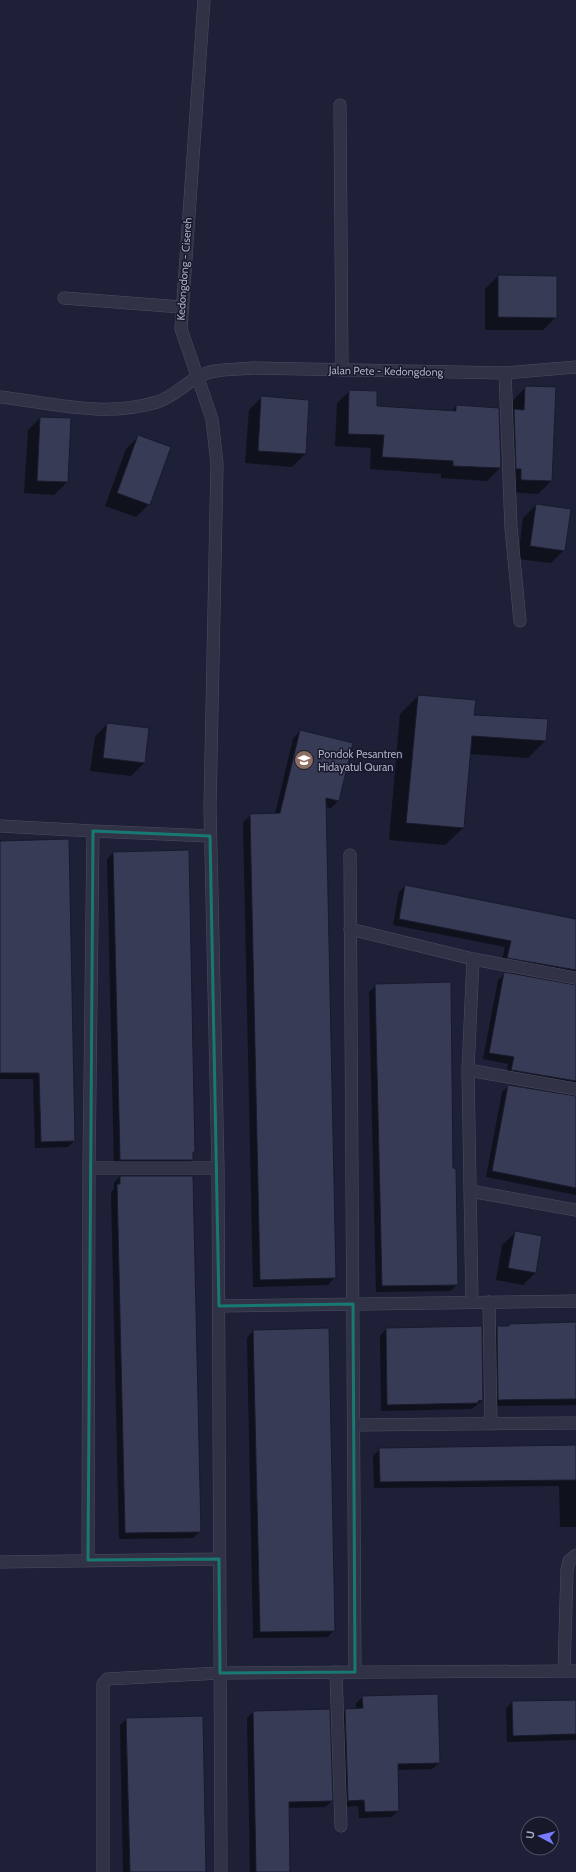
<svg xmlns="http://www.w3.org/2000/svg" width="576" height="1872" viewBox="0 0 576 1872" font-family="Cabin,sans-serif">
<rect width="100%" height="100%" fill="#1d2036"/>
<path fill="#0007" d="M498 276 556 317 543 330H485V289Z
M526 387 551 481 538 494 509 492 513 400Z
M350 391 376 407 451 412 456 406 500 468 487 481 441 478V474L370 469 371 448 335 446 337 403Z
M262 397 305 454 292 467 245 463 249 410Z
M40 418 67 482 54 495 24 493 28 430Z
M139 436 149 504 136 517 105 506 126 449Z
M536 505 564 550 551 563 518 559 523 518Z
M418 696 545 741 528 758 470 754 463 828 445 845 389 840 400 714Z
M107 724 144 763 131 776 90 771 95 737Z
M300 731 352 744 338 801 331 808 325 807 335 1277 328 1285 253 1287 243 822 251 815 275 814 293 739Z
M0 842 74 1141 68 1147 35 1148 33 1079H0Z
M113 853 194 1152 192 1154V1160L186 1167H114L107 859Z
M406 886 576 919V981L501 964 505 947 393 925 399 892Z
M505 973 576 986V1093L506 1076 508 1064 483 1059 498 980Z
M376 985 452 1169 457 1284 451 1291 376 1292 369 992Z
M509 1086 576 1097V1195L486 1177 502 1092Z
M120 1176 200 1531 193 1538 119 1539 111 1192 114 1189V1183Z
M515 1233 536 1272 523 1285 496 1280 502 1245Z
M576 1323V1405L492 1406 491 1333 497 1327H507L510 1325Z
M481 1327 482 1400 476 1406 471 1409 381 1411 380 1336 386 1329Z
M253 1331 334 1630 328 1637 253 1638 247 1338Z
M576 1446V1527H560L559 1486 374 1488 373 1456 380 1449Z
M363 1697 439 1763 432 1769 397 1770 398 1811 391 1817 359 1818 358 1806 342 1807 339 1716 345 1710 356 1709V1703Z
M576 1701V1740L507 1742 506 1709 512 1702Z
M329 1710 332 1801 325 1807 288 1808 289 1872H250L247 1718 253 1712Z
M127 1719 205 1872H123L120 1725Z"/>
<path fill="#383b56" stroke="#191a2d" d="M498 275 557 276V318L498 317Z
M525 386 556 387 552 481 521 480V469H516L514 409 524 410Z
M349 390 377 391V406L456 411V405L499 408 501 468 453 466V461L382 457 384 435 348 434Z
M261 396 309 400 306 454 258 451Z
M40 417 71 418 68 482 37 481Z
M138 435 171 447 150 505 117 493Z
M536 504 571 509 565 551 530 546Z
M418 695 476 700 474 715 548 719 546 741 472 736 464 828 406 823Z
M107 723 149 728 145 763 103 758Z
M300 730 353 743 339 801 326 798 336 1278 260 1280 250 814 280 813Z
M69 839 75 1141 41 1142 39 1073H0V841Z
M189 850 195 1152H193V1160H120L113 852Z
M405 885 576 919V970L507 958 511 941 399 919Z
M504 972 576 985V1081L511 1070 514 1057 489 1053Z
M451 982 453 1168 456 1169 458 1285 382 1286 375 984Z
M508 1085 576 1096V1188L492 1171Z
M120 1176H193L201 1532 125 1533 117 1184H120Z
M515 1231 542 1236 536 1273 508 1268Z
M576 1322V1399L498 1400 497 1326H509V1324Z
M482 1326 483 1400 478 1401V1403L387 1405 386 1328Z
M329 1328 335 1631 260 1632 253 1330Z
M576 1445V1480L380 1482 379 1448Z
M438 1694 440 1763 398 1764 399 1811 365 1812 364 1800 348 1801 345 1709 363 1708 362 1696Z
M576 1700V1734L513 1736 512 1701Z
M330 1709 333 1801 289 1802 290 1872H256L253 1711Z
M203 1716 206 1872H130L126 1718Z"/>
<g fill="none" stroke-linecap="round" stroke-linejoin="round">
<g stroke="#4c4d62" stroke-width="13">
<path id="minor" d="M204 0 181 329 212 419 217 464 210 807 218 1168 221 1872
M340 105 342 370
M64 298 181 307
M505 373 511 528 520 621
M0 397C52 403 105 418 157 402 172 397 183 386 196 378 211 368 235 370 253 368L505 373 576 367
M0 826 93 831 89 1168 88 1560
M93 831 210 836
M350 855 355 1672
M350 929 473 959 576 978
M468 1070 576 1089
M89 1168H218
M470 1191 576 1210
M472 1302 468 1070 473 959
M489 1302 491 1424
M219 1306 576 1301
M354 1425 576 1423
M0 1562 219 1559
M564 1671 567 1570 569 1561 576 1555
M336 1672 341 1826
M103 1872V1684L107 1679 220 1673 576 1671"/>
</g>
<use href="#minor" stroke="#313246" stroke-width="12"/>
</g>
<path fill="none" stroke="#177972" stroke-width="3" stroke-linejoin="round" d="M93 831 210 836 219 1306 353 1304 355 1672 220 1673 219 1559 88 1560Z"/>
<defs>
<g id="school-disc" transform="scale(1)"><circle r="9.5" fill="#8d6e63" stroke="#17182a"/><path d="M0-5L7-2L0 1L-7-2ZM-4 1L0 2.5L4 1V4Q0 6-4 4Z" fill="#fff"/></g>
</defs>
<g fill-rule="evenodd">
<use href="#school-disc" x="304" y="760"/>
</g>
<g text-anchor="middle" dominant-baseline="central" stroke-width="3" stroke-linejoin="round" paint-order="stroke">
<g font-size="11" fill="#aaabc4" stroke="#17182a">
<text transform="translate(184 269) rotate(-86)">Kedongdong - Cisereh</text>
<text transform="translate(386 371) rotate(1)">Jalan Pete - Kedongdong</text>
</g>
<g font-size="11" fill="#aaabc4" stroke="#17182a" text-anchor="start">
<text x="318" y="754">Pondok Pesantren<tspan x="318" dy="13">Hidayatul Quran</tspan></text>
</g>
</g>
<g transform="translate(540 1836) rotate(277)"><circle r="19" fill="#17182a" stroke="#525368"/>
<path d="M0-3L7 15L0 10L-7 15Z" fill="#767cfd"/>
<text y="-6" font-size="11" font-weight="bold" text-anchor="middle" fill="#aaabc4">U</text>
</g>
</svg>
